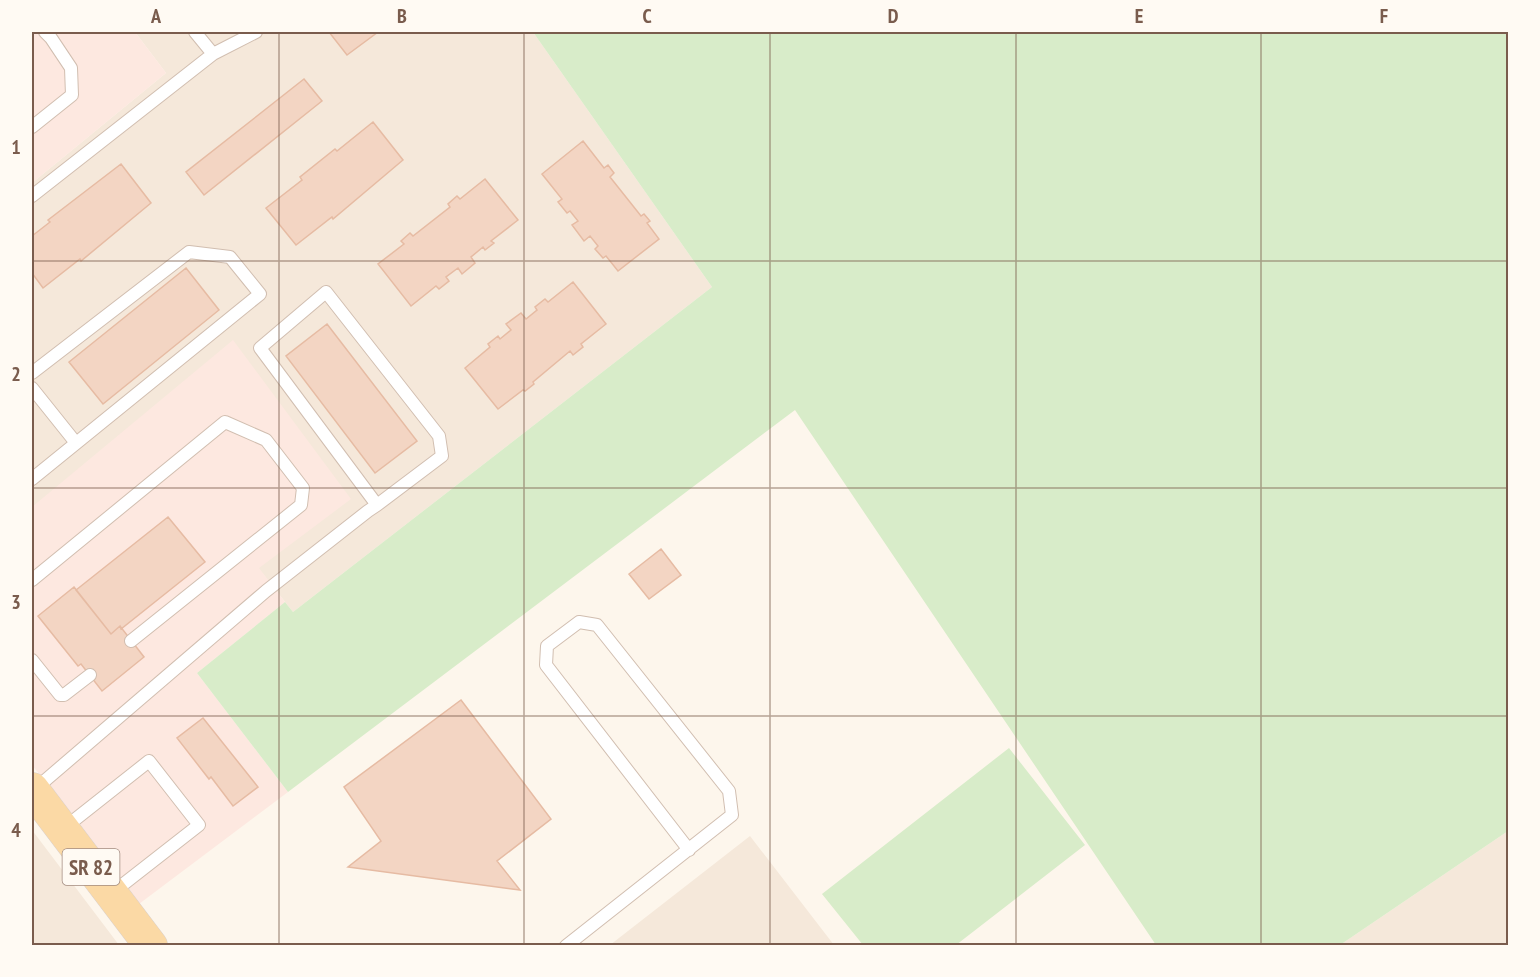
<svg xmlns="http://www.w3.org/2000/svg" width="1540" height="977" viewBox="0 0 1540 977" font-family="'PT Sans Narrow',sans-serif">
<rect width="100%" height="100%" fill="#fdf6ec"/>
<path fill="#f5e8da" d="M135 32H533L712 287 293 612 259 569 32 507V183L166 73Z
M32 830 119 945H32Z
M1508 831V945H1340Z
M750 836 834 945H610Z"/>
<path fill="#fde8e0" d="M32 32H135L166 73 32 183Z
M233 340 351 499 259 568 285 602 197 673 288 792 139 904 32 765V507Z"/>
<path fill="#d8ecc9" d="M533 32H1508V831L1340 945H1156L795 410 288 792 197 673 285 602 293 612 712 287Z
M1009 748 1085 845 956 945H863L822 894Z"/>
<path fill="#f3d5c3" stroke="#e6bba3" stroke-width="1.5" d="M329 32H378L347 55Z
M304 79 322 101 204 195 186 172Z
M373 122 403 160 333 219 332 217 296 245 266 208 302 180 300 177 335 149 337 151Z
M583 141 604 168 608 165 614 173 610 177 641 216 644 214 650 221 647 223 659 239 618 271 606 256 603 258 595 249 598 246 590 236 584 241 572 225 578 221 570 211 567 213 558 202 562 199 542 174Z
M121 164 151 203 81 261 80 259 43 288 32 273V236L50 222 48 220Z
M485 179 518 220 491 241 494 243 485 250 483 247 471 257 475 263 462 274 458 268 446 277 449 281 439 289 436 286 411 306 378 264 404 244 401 241 410 233 413 236 450 207 448 204 457 196 460 199Z
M186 268 219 310 103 404 69 362Z
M573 282 606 324 581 344 583 347 573 355 570 351 533 382 534 384 525 391 523 390 498 409 465 368 490 347 488 344 498 336 500 339 511 330 506 324 521 313 526 319 537 310 535 307 545 299 548 302Z
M327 324 417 441 375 473 286 356Z
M168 517 205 562 121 629 120 626 111 634 76 590Z
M661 549 681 575 649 599 629 574Z
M74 587 111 634 120 626 144 657 102 691 81 664 78 666 38 616Z
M461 700 551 819 497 861 520 890 348 867 381 841 344 787Z
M203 718 258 787 233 806 211 777 209 779 177 738Z"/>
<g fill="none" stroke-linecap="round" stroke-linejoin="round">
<g stroke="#d1beb0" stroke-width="14">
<path id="lane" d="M213 54 256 32
M32 127 72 95 71 68 51 38 45 32
M32 196 213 54 195 32
M32 373 189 252 230 257 260 294 32 479
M32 388 76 443
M32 580 225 422 266 440 303 488 301 505 131 641
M32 660 60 695H64L90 675
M34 790 266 591 368 511 377 505 442 456 439 436 326 292 260 348 377 505
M63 829 149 761 199 825 112 893
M566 946 732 815 729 791 597 625 579 622 547 646 546 665 689 850"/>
</g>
<g stroke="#dad1cd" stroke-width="34">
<path id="primary" d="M32 789 151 946"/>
</g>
<use href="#lane" stroke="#fff" stroke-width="12"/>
<use href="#primary" stroke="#fbd9a5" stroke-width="33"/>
</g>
<path fill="none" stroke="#7a5c4d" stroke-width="1.5" stroke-opacity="0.55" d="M279 32V946M524 32V946M770 32V946M1016 32V946M1261 32V946M32 261H1508M32 488H1508M32 716H1508"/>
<g text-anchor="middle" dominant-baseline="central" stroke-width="4.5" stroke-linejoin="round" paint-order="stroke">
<rect fill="#fffaf3" stroke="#a28b7f" stroke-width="1.5" x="62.5" y="849" width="57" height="36" rx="4.5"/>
<g font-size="21" font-weight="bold" fill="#7a5c4d">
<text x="91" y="867">SR 82</text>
</g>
</g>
<rect width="1540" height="977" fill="none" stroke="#fffaf3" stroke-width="66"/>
<rect x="33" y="33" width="1474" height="911" fill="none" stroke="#7a5c4d" stroke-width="2"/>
<g font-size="20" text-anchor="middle" font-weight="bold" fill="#7a5c4d">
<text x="156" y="23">A</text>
<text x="402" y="23">B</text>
<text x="647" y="23">C</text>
<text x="893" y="23">D</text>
<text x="1139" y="23">E</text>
<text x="1384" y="23">F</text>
<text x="16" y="154">1</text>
<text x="16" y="381">2</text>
<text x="16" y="609">3</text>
<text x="16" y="837">4</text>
</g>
</svg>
